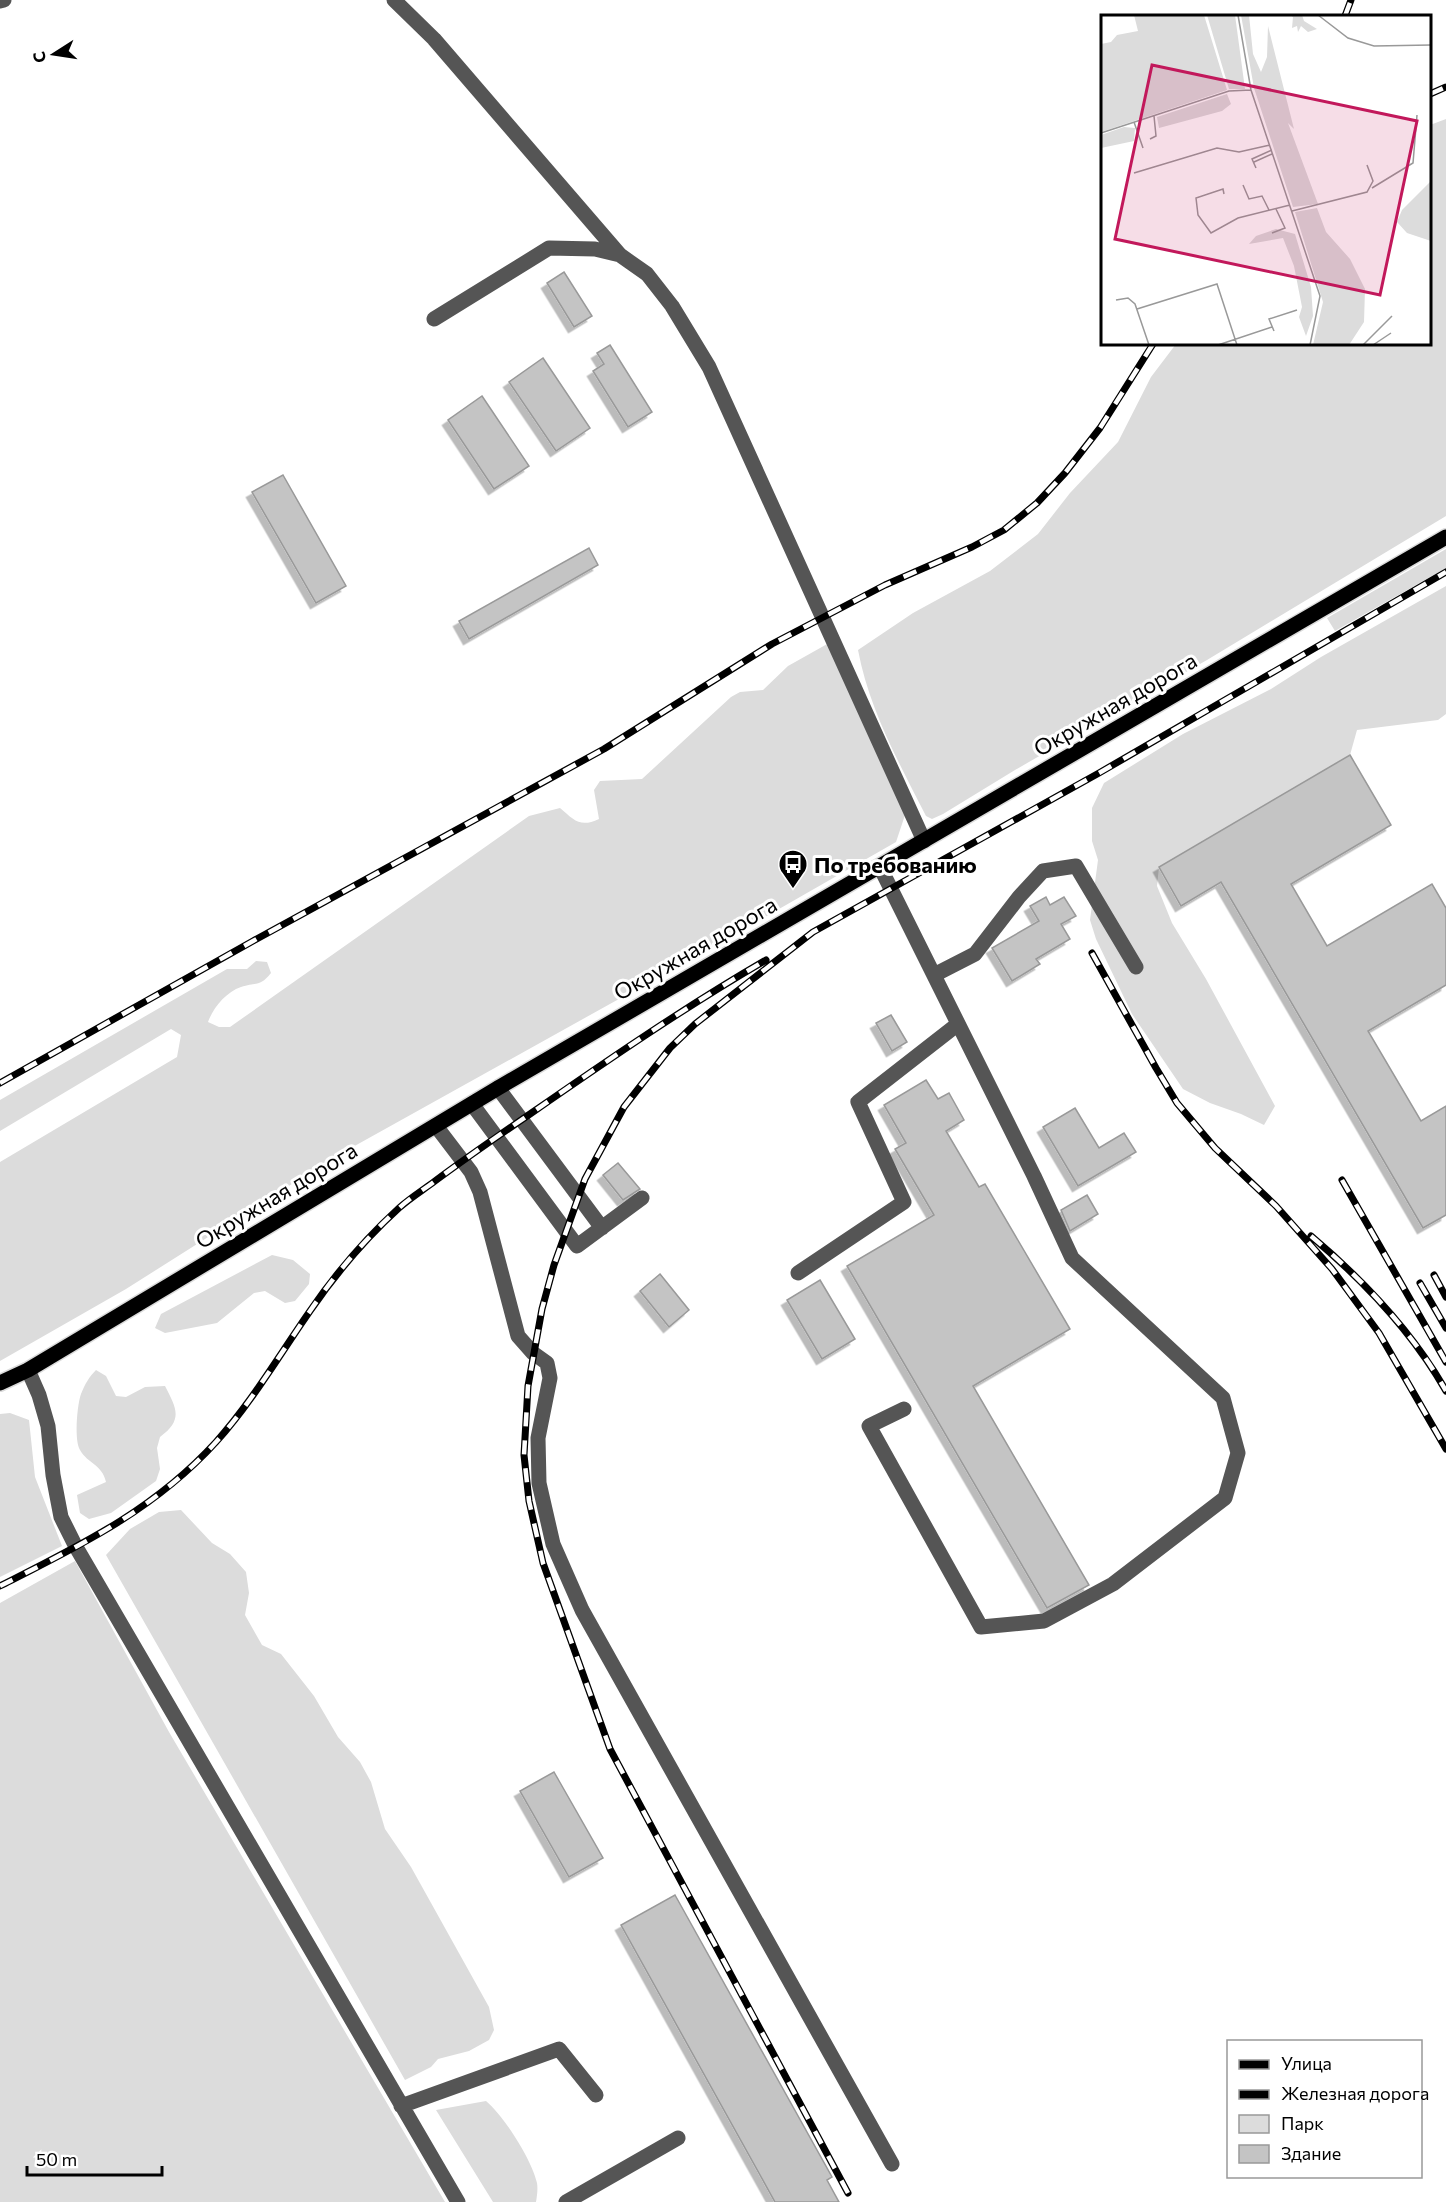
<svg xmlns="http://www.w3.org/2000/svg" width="1446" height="2202" viewBox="0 0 1446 2202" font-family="Commissioner,sans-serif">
<defs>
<filter id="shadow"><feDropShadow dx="-5.5" dy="5.5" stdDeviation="0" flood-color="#0004"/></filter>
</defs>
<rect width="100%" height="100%" fill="#fff"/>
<path fill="#dcdcdc" d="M1446 119V516L1207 660 1015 770 943 814 932 819 926 816C899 763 869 709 858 650L913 613 990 571 1038 534 1070 493 1118 442 1151 377 1176 344H1430V125Z
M1446 549V568L1335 631 1327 618Z
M1446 586V714L1438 720 1357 730 1350 755 1159 867 1157 886 1172 923 1206 979 1275 1106 1264 1125 1241 1114 1210 1103 1183 1089 1132 1014 1096 939 1090 920 1098 860 1092 841V808L1104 783 1183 734 1271 689 1321 657Z
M829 643 906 812 896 842 716 945 333 1158 126 1289 0 1361V1162L177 1057 181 1035 171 1029 0 1131V1100L227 969H247L256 961 267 962 271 973C260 987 256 982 241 987 226 992 213 1008 208 1022L219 1027H230L529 816 560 808C574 820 580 828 599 819L594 790 600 781 642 779 731 697 740 692 763 690 788 666Z
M272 1255 293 1260 310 1274 309 1284 295 1301 285 1303 265 1291 254 1293 217 1323 165 1333 155 1328 161 1314Z
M96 1370 106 1376 116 1396 126 1397 145 1387 165 1386C177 1409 183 1420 160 1437L157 1448 160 1469 156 1481 111 1513 89 1519 80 1513 77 1495 106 1482C102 1464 88 1464 80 1450 74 1441 77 1405 81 1394 85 1384 89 1377 96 1370Z
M10 1413 29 1420 35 1477 62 1546 0 1577V1414Z
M181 1510 212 1543 230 1554 246 1572 249 1593 245 1615 262 1645 281 1654 314 1696 338 1737 360 1762 371 1782 385 1829 411 1867 489 2007 494 2030 489 2040 469 2051 438 2059 431 2067 405 2080 106 1555 130 1529 159 1512Z
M75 1561 169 1732 445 2202H0V1603Z
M486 2101C504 2116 532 2160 537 2183 538 2189 537 2196 536 2202H493L436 2110Z"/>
<path fill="#c4c4c4" stroke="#999" stroke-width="1.5" filter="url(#shadow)" d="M564 272 592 316 574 327 547 283Z
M610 345 652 412 628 427 593 371 604 364 597 353Z
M543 358 590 428 556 451 509 382Z
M482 396 529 466 494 489 448 420Z
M283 475 346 586 316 603 252 492Z
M589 548 598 565 469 639 459 621Z
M1350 755 1391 825 1291 884 1327 946 1432 884 1446 908V985L1368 1031 1421 1121 1446 1106V1215L1423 1228 1221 882 1181 906 1159 867Z
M1046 897 1050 905 1064 897 1076 916 1061 924 1070 939 1036 959 1040 964 1012 981 992 948 1039 921 1030 906Z
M891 1015 907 1042 892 1051 876 1023Z
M926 1080 938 1099 949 1093 964 1120 946 1131 979 1187 985 1184 1070 1329 973 1386 1089 1585 1047 1608 847 1266 934 1215 895 1149 906 1143 884 1105Z
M1075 1108 1099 1148 1124 1133 1136 1152 1078 1186 1043 1127Z
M618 1163 640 1189 623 1200 603 1175Z
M1087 1195 1098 1214 1070 1231 1061 1210Z
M660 1274 689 1310 669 1327 640 1291Z
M820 1280 855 1339 822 1359 787 1300Z
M554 1772 603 1858 569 1877 520 1791Z
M675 1895 832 2177 827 2180 839 2202H775L621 1925Z"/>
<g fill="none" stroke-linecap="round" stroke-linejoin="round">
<g stroke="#dbdbdb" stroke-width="18">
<path id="major" d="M0 1383 28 1370 498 1088 1446 537"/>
</g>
<path stroke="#555" stroke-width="15" d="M394 0 434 39 620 255
M0 1 4 0
M434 319 549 248 595 249 620 255 647 274 672 306 709 367 924 841
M880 867 1034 1176 1072 1258 1223 1398 1238 1453 1225 1498 1113 1584 1044 1621 981 1627 869 1426 904 1409
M934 975 975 954 1019 897 1043 871 1076 866 1136 967
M498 1088 602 1228
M472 1104 577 1246 642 1198
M436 1126 471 1172 480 1192 518 1336 533 1353 547 1363 550 1378 538 1438 539 1483 553 1544 582 1610 892 2164
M798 1273 904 1202 858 1102 958 1024
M28 1370 39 1395 48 1426 53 1475 61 1517 76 1547 458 2202
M401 2106 559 2049 596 2095
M566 2202 678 2138"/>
<use href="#major" stroke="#000" stroke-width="15"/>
<g stroke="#000" stroke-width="7">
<path id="rail" d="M1345 16 1351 0
M1430 94 1446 87
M1092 953 1156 1068 1177 1103 1215 1148 1276 1206 1332 1269 1379 1333 1446 1449
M0 1083 253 941 604 749 772 644 885 585 972 547 1004 530 1037 503 1065 473 1100 428 1153 344
M1342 1180 1446 1362
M1311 1236C1363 1280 1412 1331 1446 1391
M1434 1275 1446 1297
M1420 1283 1446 1328
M0 1586C81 1545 154 1510 216 1442 252 1402 280 1354 310 1311 336 1273 365 1239 399 1208 410 1198 423 1190 435 1181 466 1158 498 1136 530 1114 608 1060 685 1007 766 960
M848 2193 610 1749 543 1563 529 1501 524 1455 528 1386 542 1309 554 1265 585 1179 624 1107 670 1048 695 1024 813 932 1099 773 1446 572"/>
</g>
<use href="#rail" stroke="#fff" stroke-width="4.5" stroke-dasharray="14" stroke-linecap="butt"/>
</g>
<defs>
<g id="bus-pin" transform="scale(1.5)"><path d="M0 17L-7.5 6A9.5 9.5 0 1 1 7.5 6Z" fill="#000" stroke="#fff"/><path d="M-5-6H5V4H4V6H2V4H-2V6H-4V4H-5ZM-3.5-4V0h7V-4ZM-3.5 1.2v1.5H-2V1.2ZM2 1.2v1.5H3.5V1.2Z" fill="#fff"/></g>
</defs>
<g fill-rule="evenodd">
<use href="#bus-pin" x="793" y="864"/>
</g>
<g text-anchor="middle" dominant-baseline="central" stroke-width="6" stroke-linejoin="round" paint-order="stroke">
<g font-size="22" fill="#000" stroke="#fff">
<text transform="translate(1115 704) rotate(-30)">Окружная дорога</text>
<text transform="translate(695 948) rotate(-30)">Окружная дорога</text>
<text transform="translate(276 1195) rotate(-31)">Окружная дорога</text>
</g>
<g font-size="22" font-weight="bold" fill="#000" stroke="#fff" text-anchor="start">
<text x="814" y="864">По требованию</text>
</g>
</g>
<g transform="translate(1101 15)">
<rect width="330" height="330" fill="#fff"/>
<path d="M33 0H103L126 75 0 117V29L10 27 16 20 37 16ZM106 0H134L144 74H128ZM140 0H148L152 39 160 57 166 42 167 11 193 114 187 108 217 189 192 192 153 73ZM189 0H201L203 6 216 14 207 17 200 11 197 17 196 11 191 13 192 2ZM126 79 130 89 121 96 58 113 56 102ZM23 112 34 113 33 126 0 133V120ZM330 166V226L306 218 296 207 301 195ZM216 193 225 217 249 244 264 274 263 307 248 330H212L222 287 194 197ZM175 214 194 219 210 272 212 301 205 321 198 302 201 292 193 251 182 223 148 229 155 221Z" fill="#dcdcdc"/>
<path fill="none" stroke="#999" stroke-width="1.5" d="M137 0 150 75 219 281 209 330M217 0 247 23 273 31 330 30M33 107 42 133M0 118 128 76 150 75M49 124 55 121 53 101M153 147 171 139M155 153 151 144 171 135M33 158 116 133 138 137 169 130M142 170 148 184 161 181 168 195M271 173 312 148 316 100M123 179 122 174 95 183 97 200 110 218 137 203 189 190M191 196 266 177 272 166 266 150M171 218 184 213 175 194M15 285 27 283 34 289 48 330M36 294 116 269 136 330M173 316 168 304 196 295M117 330 171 312M262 330 291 301M272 330 290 318"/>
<path fill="#c2185b" fill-opacity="0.15" stroke="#c2185b" stroke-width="3" d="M51 50 316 106 279 280 14 224Z"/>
<rect width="330" height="330" fill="none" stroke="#000" stroke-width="3"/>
</g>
<rect x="1227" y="2040" width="195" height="138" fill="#ffffff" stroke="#999999" stroke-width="1.5"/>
<rect x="1239" y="2060" width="30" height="9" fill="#000000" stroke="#999999" stroke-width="1.5"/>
<text x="1281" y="2070" font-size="18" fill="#000000">Улица</text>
<rect x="1239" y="2090" width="30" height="9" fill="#000000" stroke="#999999" stroke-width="1.5"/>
<text x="1281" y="2100" font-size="18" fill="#000000">Железная дорога</text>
<rect x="1239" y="2115" width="30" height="18" fill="#dcdcdc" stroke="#999999" stroke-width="1.5"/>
<text x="1281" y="2130" font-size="18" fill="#000000">Парк</text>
<rect x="1239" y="2145" width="30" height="18" fill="#c4c4c4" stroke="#999999" stroke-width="1.5"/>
<text x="1281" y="2160" font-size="18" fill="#000000">Здание</text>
<g transform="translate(54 54) rotate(258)" stroke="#ffffff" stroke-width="4.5" paint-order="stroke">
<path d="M0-4.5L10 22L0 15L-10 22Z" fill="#000000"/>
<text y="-9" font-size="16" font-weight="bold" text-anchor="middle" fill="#000000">С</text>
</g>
<path d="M27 2166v9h135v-9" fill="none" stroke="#000000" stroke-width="3"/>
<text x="36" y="2166" font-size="18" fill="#000000" stroke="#ffffff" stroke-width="4.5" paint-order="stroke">50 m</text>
</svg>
